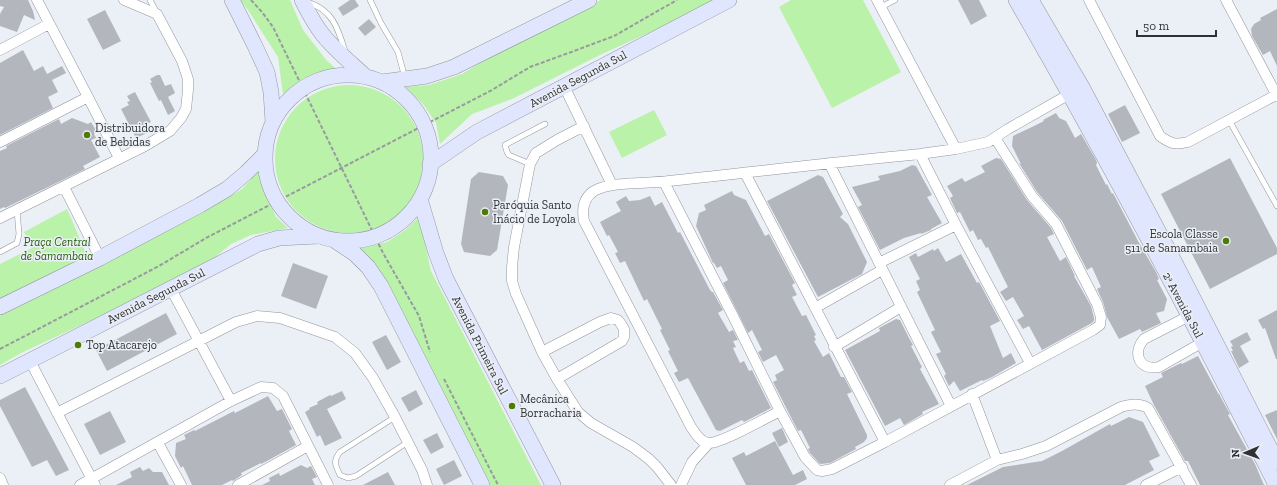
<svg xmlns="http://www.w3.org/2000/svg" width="1277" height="485" viewBox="0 0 1277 485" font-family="'Zilla Slab',serif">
<rect width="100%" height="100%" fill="#ebeff6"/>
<path fill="#baf2a9" d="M240 0H290L303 30 327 61 338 70 316 74 304 80 283 94 278 57 248 10Z
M601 0H721L602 54 512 99 472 114 440 144 436 123 423 104 405 87 429 85 462 74 498 52Z
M791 0H863L901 72 832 108 779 7Z
M275 159a74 74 0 1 1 148 0a74 74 0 1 1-148 0Z
M654 110 667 135 622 158 609 132Z
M259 171 261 183 276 217 288 228 251 235 231 244 208 263 170 284 23 352 0 365V313L200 214 242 189Z
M67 209 89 260 0 305V264L32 248 24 232Z
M419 217 431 271 541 485H488L357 249 387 242 404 231Z"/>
<path fill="#b3b7bd" d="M0 0H28L33 11 35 20 24 15 17 32 0 26V14L4 7 0 6Z
M350 0H355L359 6 343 16 338 8Z
M958 0H979L987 16 971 25Z
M1277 9V66L1270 51 1263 55 1252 36 1251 29 1254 24 1261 20 1260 18Z
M105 10 121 41 103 50 87 19Z
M369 19 376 27 365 36 358 28Z
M23 50 34 71 43 66 47 74 62 66 66 73 52 80 58 92 48 97 53 108 0 135V63Z
M157 75H160L165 86 171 84 175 93 168 97 175 111 168 115 161 100 159 101 150 83 152 82 150 79Z
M135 92 151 122 143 126 147 133 136 138 121 109 129 105 127 102 130 101 127 96Z
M1125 105 1140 133 1122 142 1108 114Z
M1056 113 1059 118 1066 121 1075 138 1081 134 1096 160 1097 163 1096 165 1106 185 1107 184 1112 194 1113 193 1138 241 1156 272 1159 279 1157 280 1167 299 1164 311 1156 313 1161 323 1142 332 1140 329 1119 339 1107 317 1103 302 1097 289 1101 287 1092 267 1087 270 1062 221 1037 192 1019 163 1021 164 1012 146 1013 136 1034 126 1044 121 1043 120Z
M72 118 88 124 91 122 97 132 94 134 96 138 91 140 100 157 83 166 85 169 5 208 4 207 0 209V151L7 148 6 146 59 119 61 124Z
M996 158 1001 159 1027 200 1051 228 1054 234 1047 237 1060 261 1066 257 1075 276H1074L1091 306 1094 318V321L1090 324 1042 350 1029 326 1023 329 1017 320 1024 316 1013 297 1006 301 1000 292 1008 287 988 247 986 248 981 239 978 240 973 230 970 232 960 212 957 213 950 198 953 196 947 186 962 178 965 182 985 172 981 166Z
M1230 158 1277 248V254L1210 289 1161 194Z
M912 165 916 166 932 195 927 197 942 223 931 229V230L921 234V233L904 238 880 250 858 207 862 205 852 187 880 180 878 176 900 171Z
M479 172 503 176 508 185 497 250 490 256 464 252 461 244 471 179Z
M818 175 823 177 843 214 840 217 848 224 867 262 862 274 818 297 767 201Z
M732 191 734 195 746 200 765 236 769 234 795 283 792 285 797 295 792 297 802 316 806 315 816 335 814 336 816 340 814 341 823 357 829 353 841 377H844L852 392 847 394 867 435V438L864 442 855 447 856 449 830 463 820 464 810 453 808 449 810 448 801 430 798 431 773 382 777 380 775 375 784 370 776 355 763 362 758 352 762 350 752 330 748 333 723 283 728 280 721 266 717 268 714 263H713L696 226 699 213 706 210 704 205Z
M626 196 629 201 640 200 650 196 655 206 662 202 678 233 680 232 710 290 712 292H713L723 310 718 313 729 332 733 330 738 340 733 341 736 347 733 348 740 363 744 361 749 371 752 370 771 408 744 422 742 420 720 431 716 430 688 378 679 382 674 373 678 371 668 351 670 350 660 330 662 329 647 299 644 301 625 261 620 263 615 253 618 252 609 235 607 236 600 222 621 211 616 202Z
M938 248 946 262 961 254 977 283 979 282 1000 321 990 326 1003 358 1011 353 1016 363 992 377 983 381 982 380 960 391 954 381 949 386 944 376 946 374 936 354 941 352 931 332 935 330 917 292 920 290 916 281 920 279 909 257 916 253 918 257 933 249 934 251Z
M293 263 328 276 316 309 281 296Z
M1277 310V359H1276L1265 328 1263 329 1258 320Z
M166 313 177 334 107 371 96 350Z
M896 319 900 320 909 338 913 345 911 346 922 367 920 369 939 404 922 412 923 414 904 425 900 418 885 426 845 350 880 331 879 328Z
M1247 332 1251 340 1240 346 1249 362 1239 368 1231 351H1233L1231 347 1233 346 1230 341Z
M386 335 401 362 387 370 372 342Z
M1198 356 1219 395 1220 394V396L1230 414 1228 415 1255 464 1264 485H1200L1188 461H1185L1154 405 1145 386 1163 377 1161 373 1181 363 1182 364Z
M25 387 69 470 56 476 47 460 32 467 0 406V400Z
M416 390 423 404 409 412 401 398Z
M342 391 346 399 327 409 342 438 325 446 320 435 317 437 305 412 310 409 309 408 318 404 317 402 330 395 331 396Z
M268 396 277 411 282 409 292 429 289 431 296 445 267 461 261 464V463L241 473 242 475 233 481 232 480 222 485H192L183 466 181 468 175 456 176 443 186 439 184 435 194 430 195 431 234 411 235 413Z
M1277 410V439L1265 415Z
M110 411 126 442 100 455 84 424Z
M1129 417 1143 422 1160 456 1149 461 1154 470 1125 485H967L1003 467 1042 461 1062 451 1110 424 1111 426Z
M782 428 788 442 779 447 772 433Z
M437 433 444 447 431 454 423 440Z
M775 441 793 475 803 470 807 479 795 485H746L732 458 744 452 746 456Z
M454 460 462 476 444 485 436 469Z
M301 465 307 468 311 466 317 477 312 479 315 485H262L270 481 269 478 279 473 280 476Z
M140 467 143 471 149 468 153 472H162L169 485H116L132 477 130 472Z
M388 472 395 485H363Z"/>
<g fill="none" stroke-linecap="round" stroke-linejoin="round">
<g stroke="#92969c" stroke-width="6">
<path id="lane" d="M150 0 157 13
M370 0 381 23 398 52 405 78
M307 2C332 9 338 28 345 51
M881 7 895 0
M1229 120 1277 206
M530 164 509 155 507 152 505 145 545 124
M0 252 17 243 19 234 17 210
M395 417 340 452C333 461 335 465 340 475L348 478 356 476 408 442"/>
</g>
<g stroke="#92969c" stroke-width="11">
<path id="street" d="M37 0 88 97 119 158
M877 0 956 149
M1089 0 1160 136C1171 144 1175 145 1188 142L1276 95
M1226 0 1277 96
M0 50 49 24
M564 86 612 185
M584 126 557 140 536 153 530 164 514 247 512 267V281L516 294 542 352 557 379 578 412 591 423 633 447 649 459 657 467 671 485
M0 142 88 97
M920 154 956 225 1030 363
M829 163 951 406
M745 173 885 442
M664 182 733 316 780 411 805 457 817 470 822 471 832 469 885 442 1093 330 1100 325 1101 317 1097 304 1056 224 1032 196 995 138
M64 187 100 258
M0 218 145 146 170 131 181 118 186 109 188 90V79L182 61 157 14 124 0
M879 263 956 225
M171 289 231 401
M815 308 882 270
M1189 316 1144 339C1132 353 1139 371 1159 367L1203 342
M834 347 901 307
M542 352 600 322 611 318 618 320 621 324 624 329V337L622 341 557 379
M30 361 95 485
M972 394 997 460
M780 411C766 418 722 443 709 443 701 443 695 433 691 427L584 221C582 210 583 198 594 191 612 181 647 184 669 181 752 172 836 162 920 154L956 149 988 142 1008 129 1075 91
M57 413 236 322 257 316 280 318 335 337 355 353 373 378 395 417 422 470 427 485
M158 443 181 485
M0 478 3 485
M80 485 231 401 261 387 273 388 283 396 328 485
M238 485 308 446
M681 485 692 462 709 443
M950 485 997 460 1022 454 1046 446 1121 407C1131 404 1139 403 1148 408L1191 485
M1146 485 1182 467"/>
</g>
<g stroke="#92969c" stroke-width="16">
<path id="secondary" d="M232 0 255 46 267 72 271 92 273 122
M302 0C308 12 314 24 323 35 335 50 351 63 365 76
M1016 0C1108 159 1193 321 1276 485
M1031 0 1082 87 1172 257 1277 462
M265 158a83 83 0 1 1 166 0a83 83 0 1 1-166 0Z
M382 82 427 76 454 67 589 0
M430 164 477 132 729 0
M420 199 436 253 446 279 553 485
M334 240 355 254 368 267 381 286 482 485
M0 307 100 258 200 205 227 189 246 173 265 154
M0 376 258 244 279 238 318 236"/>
</g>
<path stroke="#989a9f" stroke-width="2" stroke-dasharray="4 2" stroke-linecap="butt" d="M251 0 262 12 273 27 383 253 419 316 430 352
M0 349 159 266 206 238 492 90 530 67 574 51 614 36 677 0
M444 379 498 485"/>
<use href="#lane" stroke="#fff" stroke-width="5"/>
<use href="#street" stroke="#fff" stroke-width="10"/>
<use href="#secondary" stroke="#e0e6fd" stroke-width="15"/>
</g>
<g fill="#4c7c06" stroke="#ebeff6" stroke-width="1.5">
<circle cx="87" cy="135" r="4"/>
<circle cx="485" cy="212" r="4"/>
<circle cx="1226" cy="241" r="4"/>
<circle cx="78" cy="345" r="4"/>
<circle cx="512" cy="406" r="4"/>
</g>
<g text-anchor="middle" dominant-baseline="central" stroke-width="3" stroke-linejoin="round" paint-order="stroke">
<g font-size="12" fill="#303134" stroke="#ebeff6">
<text transform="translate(578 79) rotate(-28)">Avenida Segunda Sul</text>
<text transform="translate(156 296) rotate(-27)">Avenida Segunda Sul</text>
<text transform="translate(1183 305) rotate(62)">2ᵃ Avenida Sul</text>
<text transform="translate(480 345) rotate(63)">Avenida Primeira Sul</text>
</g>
<g font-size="12" fill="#303134" stroke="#ebeff6" text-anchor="start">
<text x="95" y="128">Distribuidora<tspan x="95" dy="14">de Bebidas</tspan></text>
<text x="493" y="205">Paróquia Santo<tspan x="493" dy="14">Inácio de Loyola</tspan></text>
<text x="1218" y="234" text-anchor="end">Escola Classe<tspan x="1218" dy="14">511 de Samambaia</tspan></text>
<text x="86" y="345">Top Atacarejo</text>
<text x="520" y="399">Mecânica<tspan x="520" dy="14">Borracharia</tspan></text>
</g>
<g font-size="12" font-style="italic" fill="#245c0c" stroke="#ebeff6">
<text x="57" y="242">Praça Central<tspan x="57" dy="14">de Samambaia</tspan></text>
</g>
</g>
<g transform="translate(1245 453) rotate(268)" stroke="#ebeff6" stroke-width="3" paint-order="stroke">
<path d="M0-3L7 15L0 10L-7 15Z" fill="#303134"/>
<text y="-6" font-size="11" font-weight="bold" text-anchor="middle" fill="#303134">N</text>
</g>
<path d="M1137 30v6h79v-6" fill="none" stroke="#303134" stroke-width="2"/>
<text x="1143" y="30" font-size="12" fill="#303134" stroke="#ebeff6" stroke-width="3" paint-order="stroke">50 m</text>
</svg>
